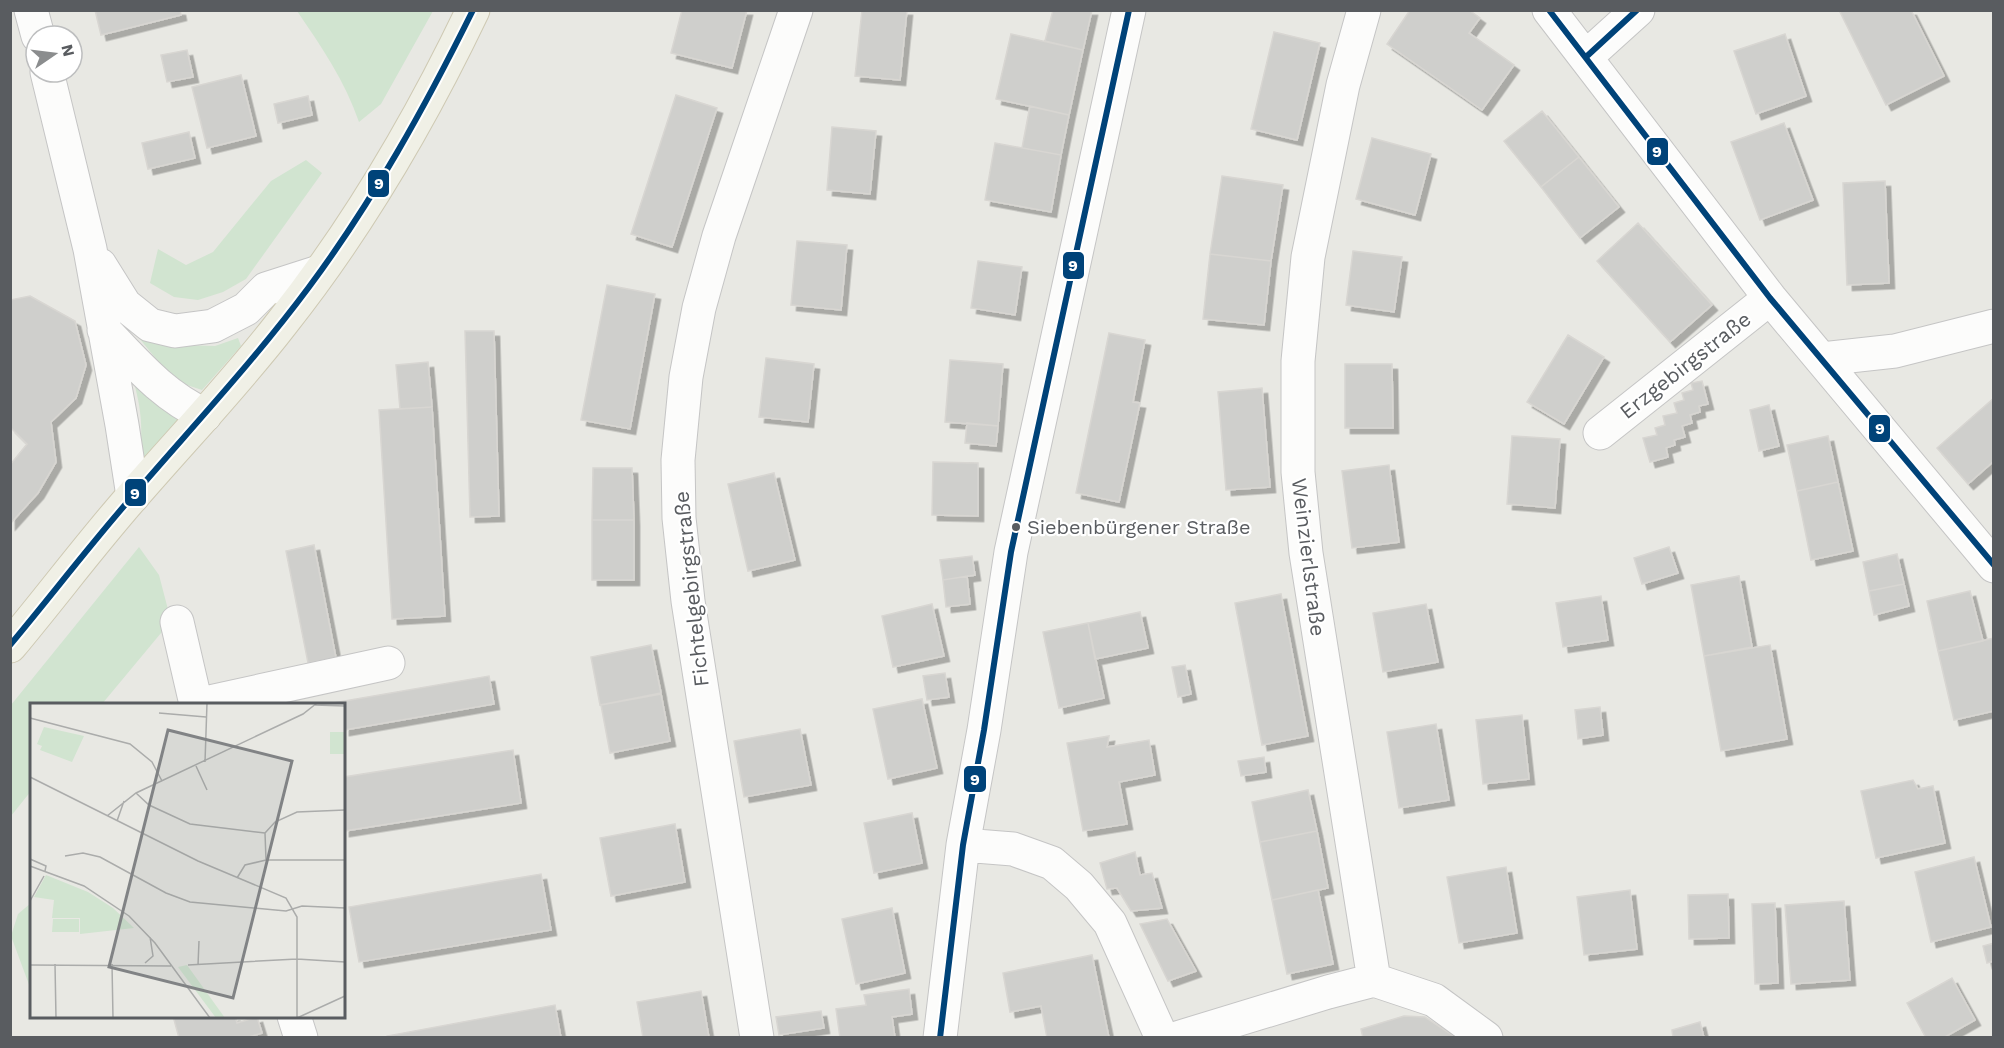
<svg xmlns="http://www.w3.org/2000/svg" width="2004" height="1048" viewBox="0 0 2004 1048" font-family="'Work Sans',sans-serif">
<defs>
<filter id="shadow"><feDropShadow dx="5.5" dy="5.5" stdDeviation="0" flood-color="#0004"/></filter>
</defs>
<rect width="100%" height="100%" fill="#e8e8e3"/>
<path fill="#d1e4d0" d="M297 11H433L381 104 359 122C345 81 321 46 297 11Z
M306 160 322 173 246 279 223 292 198 300 174 297 150 283 158 249 186 265 213 252 271 181Z
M131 328 182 345 215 346 238 338 241 346 202 390 181 383 165 370Z
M133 379 181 416 144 465 139 462C143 429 142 411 133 379Z
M139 547 159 575 171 621 102 704H32L31 791 11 816V705Z
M31 903V990L11 936 18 914Z"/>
<path fill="#cfcfcc" stroke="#d8d6d2" stroke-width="1.5" filter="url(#shadow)" d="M95 10H180L181 15 101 35Z
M682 10H747L732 68 671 53Z
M862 10H907L900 80 855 76Z
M1053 10H1092L1083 50 1045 41Z
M1410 10H1469L1480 18 1469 33 1514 65 1482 110 1387 44Z
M1839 10H1911L1944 76 1886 105Z
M1274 32 1320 43 1297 140 1251 129Z
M1011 34 1083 50 1069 115 996 99Z
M1785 34 1806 96 1756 114 1734 51Z
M187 50 193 77 167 82 161 55Z
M241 75 256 136 207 148 192 87Z
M676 95 717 108 672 247 631 234Z
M308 96 312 115 278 123 274 104Z
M1030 106 1069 115 1061 155 1022 148Z
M1542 111 1579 157 1541 187 1504 141Z
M1784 123 1813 200 1760 220 1731 142Z
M832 127 876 131 870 194 827 190Z
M189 132 195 158 148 169 142 143Z
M1372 138 1431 154 1415 215 1356 199Z
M995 143 1061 155 1051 212 985 200Z
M1579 157 1619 207 1580 238 1541 187Z
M1222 176 1283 185 1271 261 1210 254Z
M1885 181 1889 283 1847 285 1843 183Z
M1638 223 1712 305 1670 342 1597 261Z
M797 241 847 245 841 310 791 305Z
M1353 251 1402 257 1394 312 1346 305Z
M1210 254 1271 261 1264 325 1203 319Z
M978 261 1022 267 1015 315 971 308Z
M607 285 655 294 630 429 581 420Z
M30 296 75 321 86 365 76 398 51 422 56 462 38 493 10 524V465L27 444 10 427V300Z
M465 331H494L499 516 470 517Z
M1109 333 1145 340 1133 402 1140 403 1119 502 1076 493Z
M1568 335 1604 357 1564 424 1527 402Z
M766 358 814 364 808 422 759 417Z
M950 360 1003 364 998 426 945 422Z
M428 362 432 407 400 409 396 365Z
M1345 364H1392L1393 428H1345Z
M1702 381 1708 404 1699 406 1700 412 1690 415 1692 423 1682 426 1685 437 1674 440 1675 445 1666 448 1668 457 1650 462 1643 438 1657 435 1655 428 1665 425 1663 416 1677 413 1674 403 1684 400 1682 393 1693 390 1691 383Z
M1262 388 1270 487 1226 490 1218 392Z
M1994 398V461L1968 484 1937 448Z
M1769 405 1779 446 1759 451 1750 410Z
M432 407 445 616 392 619 379 410Z
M967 423 998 426 996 446 965 443Z
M1512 436 1560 439 1555 508 1507 504Z
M1828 436 1838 482 1797 491 1787 445Z
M933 462 978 463V516L932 515Z
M1389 465 1399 542 1352 548 1342 471Z
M593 468H632L634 520H592Z
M774 473 795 560 748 571 728 484Z
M1838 482 1853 551 1811 560 1797 491Z
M592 520H634V580H592Z
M314 545 336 658 308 663 286 551Z
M1669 547 1678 573 1642 584 1634 558Z
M1897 554 1904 584 1869 591 1863 562Z
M972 556 975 575 943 580 940 560Z
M967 576 970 604 946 607 943 580Z
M1739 576 1752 647 1704 656 1691 585Z
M1904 584 1909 606 1874 615 1869 591Z
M1970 591 1983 641 1938 651 1927 601Z
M1281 594 1308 736 1262 745 1235 603Z
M1601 596 1608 640 1563 647 1556 603Z
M932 604 944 656 893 667 882 616Z
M1426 604 1438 662 1383 672 1373 613Z
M1140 612 1148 648 1095 659 1088 623Z
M1088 623 1104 698 1059 708 1043 632Z
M1994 638V711L1954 720 1938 651Z
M651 645 661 693 600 705 591 657Z
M1770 645 1787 739 1721 751 1704 656Z
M1185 665 1191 694 1178 697 1172 667Z
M945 673 949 697 927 700 923 676Z
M489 676 494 704 344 730V704H327Z
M661 694 670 741 610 753 601 705Z
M922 699 937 768 888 779 873 709Z
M1600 707 1603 735 1578 739 1575 710Z
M1522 715 1529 779 1483 784 1476 720Z
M1436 724 1449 800 1399 808 1387 732Z
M800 729 811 785 744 797 734 741Z
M1109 736 1107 747 1149 740 1155 775 1119 782 1127 824 1083 831 1067 743Z
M513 750 521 803 344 831V777Z
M1264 757 1266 772 1241 776 1238 761Z
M1913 780 1918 789 1933 786 1945 843 1876 858 1861 791Z
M1308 790 1317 831 1260 842 1252 802Z
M912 813 922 863 874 873 864 823Z
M675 824 685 882 611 896 600 838Z
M1317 831 1328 888 1272 900 1260 842Z
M1135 852 1140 875 1152 873 1162 908 1131 911 1117 888 1107 889 1100 863Z
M1974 857 1991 927 1931 942 1915 872Z
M1506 867 1517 933 1459 943 1447 877Z
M541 874 551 930 359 962 349 907Z
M1318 890 1333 964 1287 974 1272 900Z
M1630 890 1637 949 1584 955 1577 897Z
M1728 894 1729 938 1689 939 1688 895Z
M1844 901 1850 980 1791 984 1785 905Z
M1775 903 1778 983 1755 984 1752 904Z
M892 908 905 973 856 984 842 919Z
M1167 919 1196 971 1168 981 1140 924Z
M1994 943V961L1987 963 1983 946Z
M1092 955 1109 1038H1047L1041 1006 1010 1012 1003 973Z
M1952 978 1975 1020 1943 1038H1926L1907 1003Z
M909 989 912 1014 892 1017 895 1038H840L836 1009 866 1005 864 995Z
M701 991 709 1038H643L637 1002Z
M555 1005 561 1038H387V1036Z
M821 1011 824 1028 779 1035 776 1017Z
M173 1016H235L237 1023 257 1017 262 1033 246 1038H179Z
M1404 1016 1425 1017 1457 1038H1363L1361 1029Z
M1700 1022 1704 1038H1673L1672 1030Z"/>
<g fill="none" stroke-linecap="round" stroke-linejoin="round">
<g stroke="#c5c5c5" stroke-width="35">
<path id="minor" d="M31 10 38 36
M1364 10 1343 85 1308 257 1298 361V472L1306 553 1374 980
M1549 10 1770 298 1994 566
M1586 57 1638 10
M47 72 90 249 122 425 133 496
M100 265 125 305 150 325 175 331 213 326 246 309 266 289 319 272
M104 330C136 363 162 395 205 415
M1822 359 1895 351 1994 326
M1600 433 1770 298
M177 622 196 704
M200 704 388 663
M963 845 1013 849 1052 863 1079 886 1110 923 1162 1038
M1374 980 1434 1000 1486 1038
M294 1016 301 1038
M757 1038 688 601 679 518 678 460 686 377 699 308 719 236 796 10
M940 1038 963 845 984 730 1011 552 1129 10
M1177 1038 1328 992 1374 980"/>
</g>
<g stroke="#cec9b3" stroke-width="35">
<path id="major" d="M10 646C51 597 89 546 131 498 181 440 235 384 282 323 358 227 420 121 473 10"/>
</g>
<use href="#minor" stroke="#fcfcfb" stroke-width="33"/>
<use href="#major" stroke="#f0f0e6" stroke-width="33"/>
<g stroke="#fff" stroke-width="10">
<path id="bus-1" d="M1549 10 1770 298 1994 565
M1586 57 1637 10
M10 645C51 596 89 546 131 498 191 428 254 361 309 287 373 201 425 107 473 10
M940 1038 963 845 984 730 1011 552 1129 10"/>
</g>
<use href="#bus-1" stroke="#004379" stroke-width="6"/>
</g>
<circle fill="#595c60" stroke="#fff" stroke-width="2" cx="1016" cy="527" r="5"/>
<g text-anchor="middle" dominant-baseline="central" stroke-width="4.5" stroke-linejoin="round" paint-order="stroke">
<g font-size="20" fill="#595c60" stroke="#fff" text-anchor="start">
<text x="1027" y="527">Siebenbürgener Straße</text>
</g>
<g font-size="21" fill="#595c60" stroke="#fff">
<text transform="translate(1685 365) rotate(-38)">Erzgebirgstraße</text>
<text transform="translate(1309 557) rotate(83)">Weinzierlstraße</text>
<text transform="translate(691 589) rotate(-96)">Fichtelgebirgstraße</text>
</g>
</g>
<g transform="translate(30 703)">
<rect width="315" height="315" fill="#e8e8e3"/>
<path d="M14 24 54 33 42 59 10 47 12 43 7 41ZM300 29H315V51H300ZM16 172 58 189 83 205 104 225 50 231V215H22L24 197 4 194ZM23 216H49V229H22ZM157 262 195 315H186L148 264Z" fill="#d1e4d0"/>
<path fill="none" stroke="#abacab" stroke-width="1.5" d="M285 2 315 3M129 10 176 14M0 15 100 41 122 59 132 78M175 59 177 0M166 63 177 87M0 74 168 158 256 195 267 214V315M106 90 119 102 160 121 235 130M77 113 106 90 273 11 287 0M87 118 94 98M235 130 245 119 267 109 315 107M235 130 236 157M35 153 53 150 70 154 136 190 160 199 256 208 272 203 315 205M0 156 16 163 15 168M0 163 54 183 99 213 125 240 180 315M207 175 215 162 236 157H315M0 198 14 173M115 260 123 253 120 234M25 261 26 315M82 261 83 315M0 262 141 263M158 262 267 256 315 259M168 262 169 238M267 315 315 293"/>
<path fill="#818385" fill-opacity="0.15" stroke="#818385" stroke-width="3" d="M138 27 262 58 203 295 79 264Z"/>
<rect width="315" height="315" fill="none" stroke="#595c60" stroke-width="3"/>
</g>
<g stroke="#fff" stroke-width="2">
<rect x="1646" y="137" width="23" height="29" rx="6" fill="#004379"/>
<rect x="367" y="169" width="23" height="29" rx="6" fill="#004379"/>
<rect x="1062" y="251" width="23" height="29" rx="6" fill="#004379"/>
<rect x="1868" y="414" width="23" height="29" rx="6" fill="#004379"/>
<rect x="124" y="478" width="23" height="29" rx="6" fill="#004379"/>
<rect x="963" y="765" width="24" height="28" rx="6" fill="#004379"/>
</g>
<g font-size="16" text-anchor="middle" font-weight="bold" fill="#fff">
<text x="1657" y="157">9</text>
<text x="379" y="189">9</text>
<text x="1073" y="271">9</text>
<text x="1880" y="434">9</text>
<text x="135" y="499">9</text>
<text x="975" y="785">9</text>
</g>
<rect width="2004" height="1048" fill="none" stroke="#595c60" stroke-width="24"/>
<g transform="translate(54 54) rotate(76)"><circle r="28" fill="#ffffff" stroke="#bdbebf" stroke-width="1.5"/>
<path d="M0-4.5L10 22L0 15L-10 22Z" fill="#8b8d8e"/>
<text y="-9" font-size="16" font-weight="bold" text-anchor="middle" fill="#595c60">N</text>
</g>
</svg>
